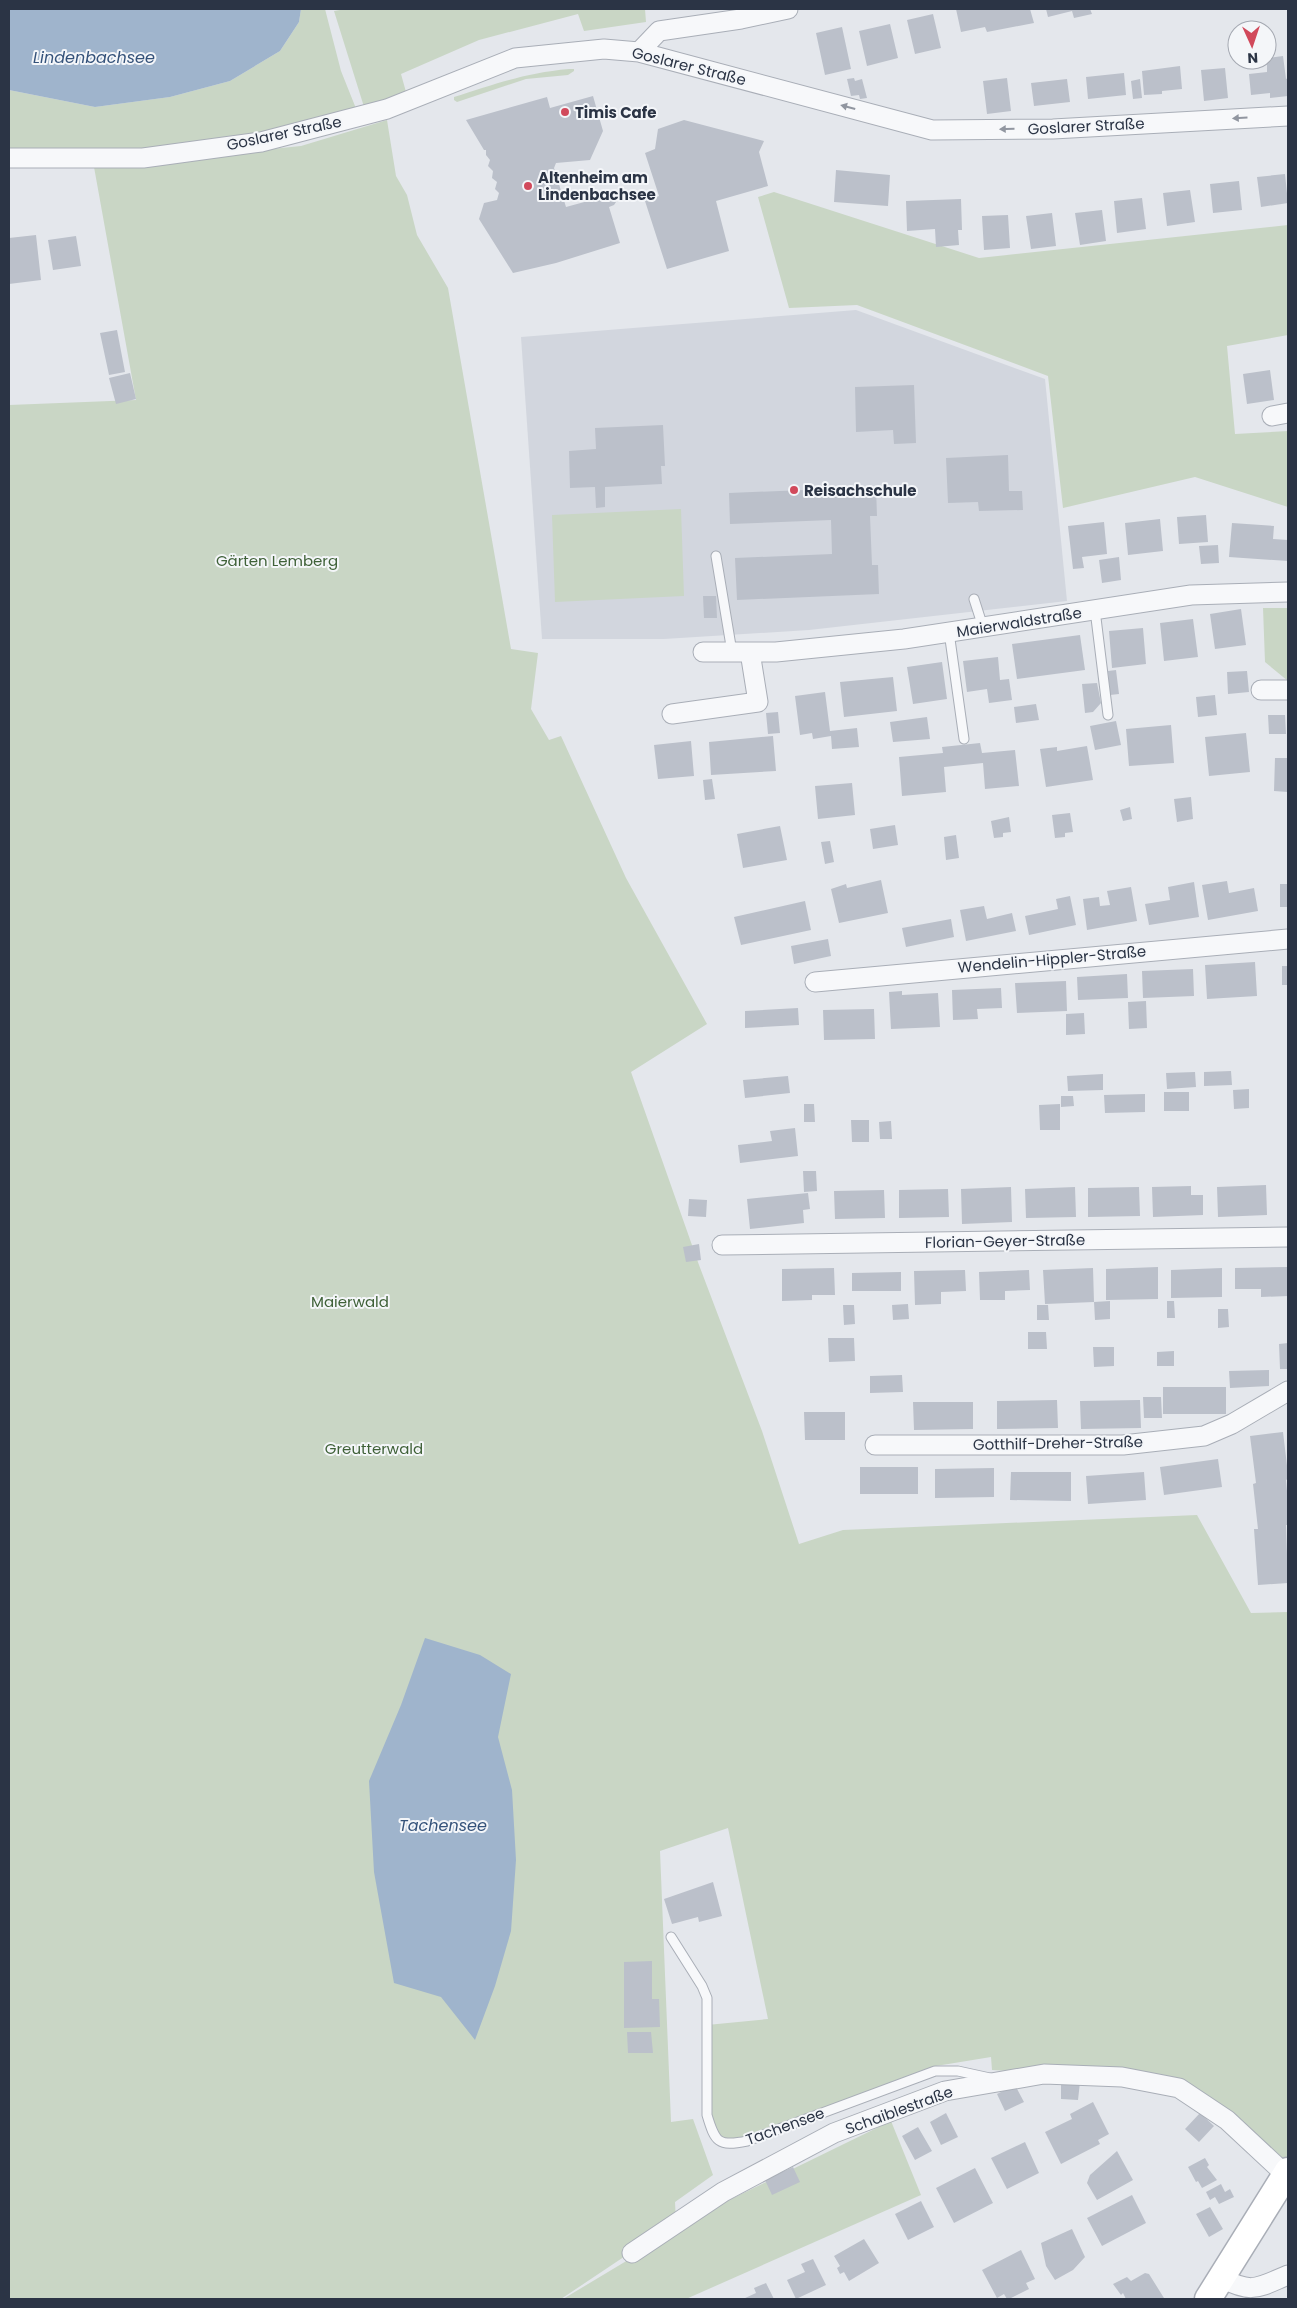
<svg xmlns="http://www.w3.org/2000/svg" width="1297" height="2308" viewBox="0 0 1297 2308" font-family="Poppins,sans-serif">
<rect width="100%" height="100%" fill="#e4e7ec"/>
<path fill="#d2d6de" d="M856 310 1045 379 1067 601 809 630 664 639H542L521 337Z"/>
<path fill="#c9d6c5" d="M301 9H325L341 71 357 111 260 136 142 152 9 150V90L95 107 170 97 230 81 280 51 299 22Z
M346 9H645L646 22 584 31 578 14 479 40 401 74 406 92 365 110 334 11Z
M569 69H574V71L568 75 526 79 457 102 454 100V97C495 84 525 73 569 69Z
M387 120 396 176 407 195 417 235 448 288 511 649 538 653 531 709 549 740 561 736 626 878 707 1024 631 1072 699 1265 762 1431 799 1544 843 1530 1197 1515 1251 1613 1288 1612V2171L1179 2088 1122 2077 992 2070 991 2057 936 2066 935 2071 728 2145 712 2132 707 2025 768 2019 728 1828 660 1851 671 2122 693 2119 713 2175 675 2202 676 2222 561 2299H9V405L136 400 94 167 301 146Z
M774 192 979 258 1288 225V335L1227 346 1235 434 1288 431V507L1195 477 1063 508 1048 376 857 305 789 308 758 197Z
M681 509 684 596 555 602 552 515Z
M1263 608H1288V681L1265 662Z
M891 2121 921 2195 686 2299H563L723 2203Z"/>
<path fill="#9fb4cc" d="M9 9H301L299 22 280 51 230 81 170 97 95 107 9 90Z
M425 1638 480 1655 511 1674 498 1737 512 1790 516 1860 511 1931 495 1986 475 2040 441 1997 394 1983 374 1872 369 1781 401 1705Z"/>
<path fill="#bbc0ca" d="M956 9H1030L1034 23 987 32 985 27 961 32Z
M1046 9H1090L1092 14 1074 18 1072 11 1048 17Z
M933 14 941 48 915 54 907 20Z
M890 24 898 58 867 66 859 31Z
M842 27 851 69 825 75 816 33Z
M1283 56 1286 79 1288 78V96L1270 98V93L1251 95 1249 74 1267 72V58Z
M1180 66 1182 89 1162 91V94L1144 95 1142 71Z
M1225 68 1228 98 1204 101 1201 70Z
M1124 73 1126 95 1088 99 1086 77Z
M854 78 855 81 862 79 867 98 860 99 859 95 851 96 847 79Z
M1007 78 1011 111 987 114 983 81Z
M1067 79 1070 102 1034 106 1031 83Z
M1140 79 1142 98 1133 99 1131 81Z
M593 96 603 131 590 160 556 163 554 168 566 207 599 198 604 191 612 190 617 193 618 199 614 205 609 207 620 243 556 263 513 273 479 219 484 203 497 200 499 193 495 189 497 182 492 178 493 171 488 166 490 160 486 155V150H484L466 120 547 97 550 108Z
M684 120 764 141 759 152 768 186 716 201 729 251 667 269 645 201 659 196 645 153 655 149 658 129Z
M836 170 890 175 888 206 834 202Z
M1285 174 1288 203 1261 207 1257 177Z
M1239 181 1242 210 1213 213 1210 184Z
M1190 190 1195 222 1167 226 1163 193Z
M1142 198 1146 229 1117 233 1114 201Z
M961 199 962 230H958L959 245 936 247 935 229 907 231 906 201Z
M1102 210 1106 241 1080 245 1075 213Z
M1052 213 1056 246 1031 249 1026 216Z
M1008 215 1010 248 984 250 982 216Z
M36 235 41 280 9 284V238Z
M76 236 81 266 53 270 48 240Z
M117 330 125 372 109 375 100 333Z
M1270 370 1274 400 1247 404 1243 374Z
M130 373 136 399 116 404 109 378Z
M914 385 916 443 894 444 893 430 856 432 855 387Z
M663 425 665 466H661L662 484 605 487V507L596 508 595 487 570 488 569 451 596 449 595 428Z
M1008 455 1009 491H1022L1023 510 979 511 978 502 948 503 946 458Z
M876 487 877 516H870L872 565H878L879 594 737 600 735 558 832 554 831 520 730 524 729 493Z
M1206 515 1208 542 1179 544 1177 517Z
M1160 519 1163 551 1128 555 1125 523Z
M1104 522 1107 554 1082 557 1084 568 1073 569 1068 526Z
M1232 523 1274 526 1273 539 1288 540V561L1229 557Z
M1218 545 1219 563 1201 564 1199 546Z
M1119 557 1121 580 1102 583 1099 560Z
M703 596H716L717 618H704Z
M1241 609 1246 645 1215 649 1210 614Z
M1193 619 1198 657 1164 661 1160 623Z
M1143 628 1146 664 1112 668 1109 631Z
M1080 635 1085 670 1017 679 1012 644Z
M998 657 1000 680 1009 679 1012 700 989 703 987 689 967 692 963 661Z
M942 662 947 699 913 704 907 667Z
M1116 670 1119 694 1110 695 1108 671Z
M1247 671 1249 692 1228 694 1227 672Z
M893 677 897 711 844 717 840 682Z
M1097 683 1101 703 1093 712 1085 713 1082 684Z
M825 692 830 731 857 728 859 747 832 749 831 736 813 739 812 733 800 735 795 696Z
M1215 695 1217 715 1198 717 1196 697Z
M1036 704 1039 720 1016 723 1014 707Z
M778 712 780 733 768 734 766 713Z
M1268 715H1285L1286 734H1269Z
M927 717 930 739 893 742 890 722Z
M1116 721 1121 745 1095 750 1090 726Z
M1171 725 1174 763 1129 766 1126 729Z
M1246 733 1250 772 1209 776 1205 737Z
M773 736 776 771 711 775 709 742Z
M691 741 694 776 658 779 654 745Z
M980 743 982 753 1015 750 1019 786 985 789 983 763 944 767 946 792 902 796 899 757 943 753 942 747Z
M1087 746 1093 780 1046 787 1040 749 1057 747V751Z
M1275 758H1288V792L1274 791Z
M712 779 715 799 705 800 703 780Z
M852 783 855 815 818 819 815 786Z
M1191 797 1193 819 1177 822 1174 799Z
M1130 807 1132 819 1123 821 1120 810Z
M1070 813 1073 832 1065 833V837L1055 838 1052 815Z
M1009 817 1011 832 1003 833V837L994 838 991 821Z
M895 825 898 845 873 849 870 829Z
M780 826 787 860 743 868 737 834Z
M956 835 959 858 946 860 944 837Z
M830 841 834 862 825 864 821 842Z
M881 880 888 913 839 923 831 889 846 884 847 888Z
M1227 881 1229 893 1254 888 1258 911 1208 920 1202 885Z
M1194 882 1199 917 1149 925 1145 904 1170 900 1168 887Z
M1280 884H1288V907H1280Z
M1131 887 1137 921 1087 930 1083 899 1099 897 1100 906 1110 905 1107 891Z
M1070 896 1076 925 1029 935 1025 916 1058 909 1056 899Z
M805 901 811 930 741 945 734 917Z
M984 906 987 919 1012 913 1016 931 966 941 960 910Z
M951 919 954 937 906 947 902 928Z
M828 939 831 956 794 964 791 946Z
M1255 962 1257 996 1207 999 1205 965Z
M1282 966H1288V985H1282Z
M1193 969 1194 996 1143 998 1142 971Z
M1127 974 1128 998 1078 1000 1077 977Z
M1066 981 1067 1011 1017 1013 1015 983Z
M1001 988 1002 1008 977 1009 978 1019 953 1020 952 990Z
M902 991V995L938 993 940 1027 891 1029 889 992Z
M1146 1001 1147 1028 1129 1029 1128 1002Z
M798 1008 799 1025 745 1028V1011Z
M874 1009 875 1039 824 1040 823 1010Z
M1084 1013 1085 1034 1066 1035V1014Z
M1231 1071 1232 1085 1204 1086V1072Z
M1195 1072 1196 1087 1167 1089 1166 1073Z
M1103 1074V1090L1068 1091 1067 1076Z
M788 1076 790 1093 745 1098 743 1080Z
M1249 1089V1108L1234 1109 1233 1090Z
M1164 1092H1189V1111H1164Z
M1145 1094V1112L1105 1113 1104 1095Z
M1061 1096H1073L1074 1106 1061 1107Z
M804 1104H814L815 1122H804Z
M1060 1104V1130H1040L1039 1105Z
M851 1120H869V1142H852Z
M891 1121 892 1139H880L879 1122Z
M795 1128 798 1156 740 1163 738 1145 772 1141 770 1131Z
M803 1171H816L817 1191 804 1192Z
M1266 1185 1267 1215 1218 1217 1217 1187Z
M1191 1186V1195H1203V1215L1153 1217 1152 1187Z
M1011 1187 1012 1222 962 1224 961 1189Z
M1075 1187 1076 1217 1026 1218 1025 1189Z
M1139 1187 1140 1216 1088 1217V1188Z
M948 1189 949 1217 899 1218V1190Z
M884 1190 885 1218 835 1219 834 1191Z
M808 1193 810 1209 803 1210 804 1223 750 1229 747 1199Z
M689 1199 707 1200 706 1217 688 1216Z
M699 1244 701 1260 686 1262 683 1247Z
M1158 1267V1299L1106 1300V1269Z
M1287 1267 1288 1296 1261 1297V1289H1235V1268Z
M834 1268 835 1295H812V1300L782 1301V1269Z
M1093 1268 1094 1302 1045 1304 1043 1270Z
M1222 1268V1297L1171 1298V1270Z
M965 1270 966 1291 941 1292V1304L915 1305 914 1271Z
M1029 1270 1030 1290 1005 1291V1300H980L979 1272Z
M901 1272V1291H852V1273Z
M1110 1301V1319L1095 1320 1094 1302Z
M1167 1301H1174L1175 1318H1167Z
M908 1304 909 1319 893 1320 892 1305Z
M843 1305H854L855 1324 844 1325Z
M1037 1305H1048L1049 1320H1037Z
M1218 1309H1228L1229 1327 1218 1328Z
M1028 1332H1046L1047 1349H1028Z
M828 1338H854L855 1361 829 1362Z
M1288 1343V1369H1280L1279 1344Z
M1093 1347H1114V1366L1094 1367Z
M1174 1351V1366H1157V1352Z
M1269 1370V1386L1230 1388 1229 1371Z
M902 1375 903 1392 870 1393V1376Z
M1163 1387H1226V1414H1163Z
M1143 1397H1161L1162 1418H1144Z
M1057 1400 1058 1428 997 1429V1401Z
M1140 1400 1141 1428 1081 1429 1080 1401Z
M913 1402H973V1429L914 1430Z
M804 1412H845V1440H805Z
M1283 1432 1288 1474V1479L1286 1480 1288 1502V1525H1286L1288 1583 1258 1585 1254 1529H1258L1253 1484 1256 1483 1250 1436Z
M1218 1459 1222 1487 1164 1495 1160 1467Z
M860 1467H918V1494H860Z
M994 1468V1497L935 1498V1469Z
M1011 1472H1071V1501L1010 1500Z
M1144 1472 1146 1500 1088 1504 1086 1476Z
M713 1882 722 1916 699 1922 698 1917 672 1924 664 1899Z
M652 1961V1999H659L660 2027 624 2028V1962Z
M627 2032H651L653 2053H628Z
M1061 2081 1080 2082 1078 2100 1061 2099Z
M1015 2085 1024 2102 1005 2111 997 2094Z
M1093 2102 1109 2134 1098 2140 1100 2144 1061 2164 1045 2132 1072 2119 1070 2114Z
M946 2113 958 2137 941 2145 930 2122Z
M1200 2113 1214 2126 1199 2142 1185 2129Z
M918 2127 932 2151 915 2160 902 2136Z
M1025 2142 1039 2173 1007 2189 991 2158Z
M1117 2151 1133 2180 1097 2200 1087 2183 1090 2175Z
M1205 2158 1209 2165 1207 2167 1217 2180 1202 2188 1198 2181 1196 2182 1188 2167Z
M793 2167 800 2182 772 2195 765 2180Z
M975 2168 993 2203 954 2223 936 2188Z
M1221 2184 1225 2192 1230 2189 1234 2197 1219 2204 1215 2197 1210 2200 1206 2192Z
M1132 2195 1146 2223 1102 2246 1087 2218Z
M921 2201 934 2227 908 2240 895 2214Z
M1210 2207 1223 2229 1209 2237 1196 2214Z
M1072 2229 1085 2257 1073 2270 1055 2280 1046 2266 1041 2243Z
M864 2239 879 2263 849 2281 844 2272 840 2274 837 2268 840 2266 834 2256Z
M1021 2250 1035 2279 1026 2283 1029 2289 1009 2299H1007L1004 2294 997 2298 982 2270Z
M813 2259 826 2285 796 2299 787 2280 805 2272 801 2264Z
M1145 2273 1149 2274 1164 2298 1126 2299 1123 2293 1121 2295 1113 2284 1127 2277 1131 2281Z
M766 2283 774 2299H743L756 2293 754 2288Z"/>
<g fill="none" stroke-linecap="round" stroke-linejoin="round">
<g stroke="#a9aeb7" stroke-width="11">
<path id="service" d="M716 556 732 652
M974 599 983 627
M1095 610 1108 715
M949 632 964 739
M671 1937 702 1986 707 1998V2115C715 2142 718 2147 747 2141L935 2071H958L990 2078"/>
</g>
<g stroke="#a9aeb7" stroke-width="21">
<path id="minor" d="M639 52 659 31 741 19 788 9
M9 158H143L261 142 387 109 515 58 604 49 639 52 932 130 1053 129 1288 116
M1272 416 1288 413
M703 652H776L904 639 1191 595 1288 592
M1261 690H1288
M672 714 758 702 750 652
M815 982 1288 939
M722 1245 1288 1237
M875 1445H1123L1204 1436 1232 1424 1288 1391
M632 2253 723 2192 834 2133 945 2091 1044 2074 1122 2077 1179 2088 1227 2120 1286 2175
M1221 2278C1253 2294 1257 2288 1288 2275"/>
</g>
<g stroke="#a9aeb7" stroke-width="29">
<path id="secondary" d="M1208 2299 1288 2171"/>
</g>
<use href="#service" stroke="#f7f8fa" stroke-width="9"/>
<use href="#minor" stroke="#f7f8fa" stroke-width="19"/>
<use href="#secondary" stroke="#fff" stroke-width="26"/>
</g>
<defs><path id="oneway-solid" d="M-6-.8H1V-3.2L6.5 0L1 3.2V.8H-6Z" transform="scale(1.25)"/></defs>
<g fill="#9196a0">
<use href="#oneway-solid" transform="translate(848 107) rotate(-165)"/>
<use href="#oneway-solid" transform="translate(1240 118) rotate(177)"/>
<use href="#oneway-solid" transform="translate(1007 129) rotate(179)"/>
</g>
<g fill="#d1495b" stroke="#f4f6f9" stroke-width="2">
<circle cx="565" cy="112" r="5"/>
<circle cx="528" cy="186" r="5"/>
<circle cx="794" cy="490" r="5"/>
</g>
<g text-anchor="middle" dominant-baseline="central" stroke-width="4" stroke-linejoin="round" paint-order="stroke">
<g font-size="15" fill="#2b3445" stroke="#f4f6f9">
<text transform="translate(689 66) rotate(14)">Goslarer Straße</text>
<text transform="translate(1086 126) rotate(-3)">Goslarer Straße</text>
<text transform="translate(284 133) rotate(-12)">Goslarer Straße</text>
<text transform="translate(1019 622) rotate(-9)">Maierwaldstraße</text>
<text transform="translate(1052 959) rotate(-5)">Wendelin-Hippler-Straße</text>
<text transform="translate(1005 1241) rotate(-1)">Florian-Geyer-Straße</text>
<text transform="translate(1058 1443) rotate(-1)">Gotthilf-Dreher-Straße</text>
<text transform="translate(899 2110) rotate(-20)">Schaiblestraße</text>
<text transform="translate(785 2126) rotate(-20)">Tachensee</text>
</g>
<g font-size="15" font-weight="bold" fill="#2b3445" stroke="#f4f6f9" text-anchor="start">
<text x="575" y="112">Timis Cafe</text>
<text x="538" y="177">Altenheim am<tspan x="538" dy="17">Lindenbachsee</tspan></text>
<text x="804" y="490">Reisachschule</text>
</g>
<g font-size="15" fill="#3f6138" stroke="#f4f6f9">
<text x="277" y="560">Gärten Lemberg</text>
<text x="350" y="1301">Maierwald</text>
<text x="374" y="1448">Greutterwald</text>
</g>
<g font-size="16" font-style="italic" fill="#34527a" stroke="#f4f6f9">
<text x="94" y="57">Lindenbachsee</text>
<text x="443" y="1825">Tachensee</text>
</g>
</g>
<rect width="1297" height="2308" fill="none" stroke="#2b3445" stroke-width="20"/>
<g transform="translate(1252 45) rotate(177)"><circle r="24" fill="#f4f6f9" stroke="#a4a8b1"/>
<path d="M0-4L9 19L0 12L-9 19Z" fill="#d1495b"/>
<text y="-8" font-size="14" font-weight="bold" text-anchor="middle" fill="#2b3445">N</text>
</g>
</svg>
